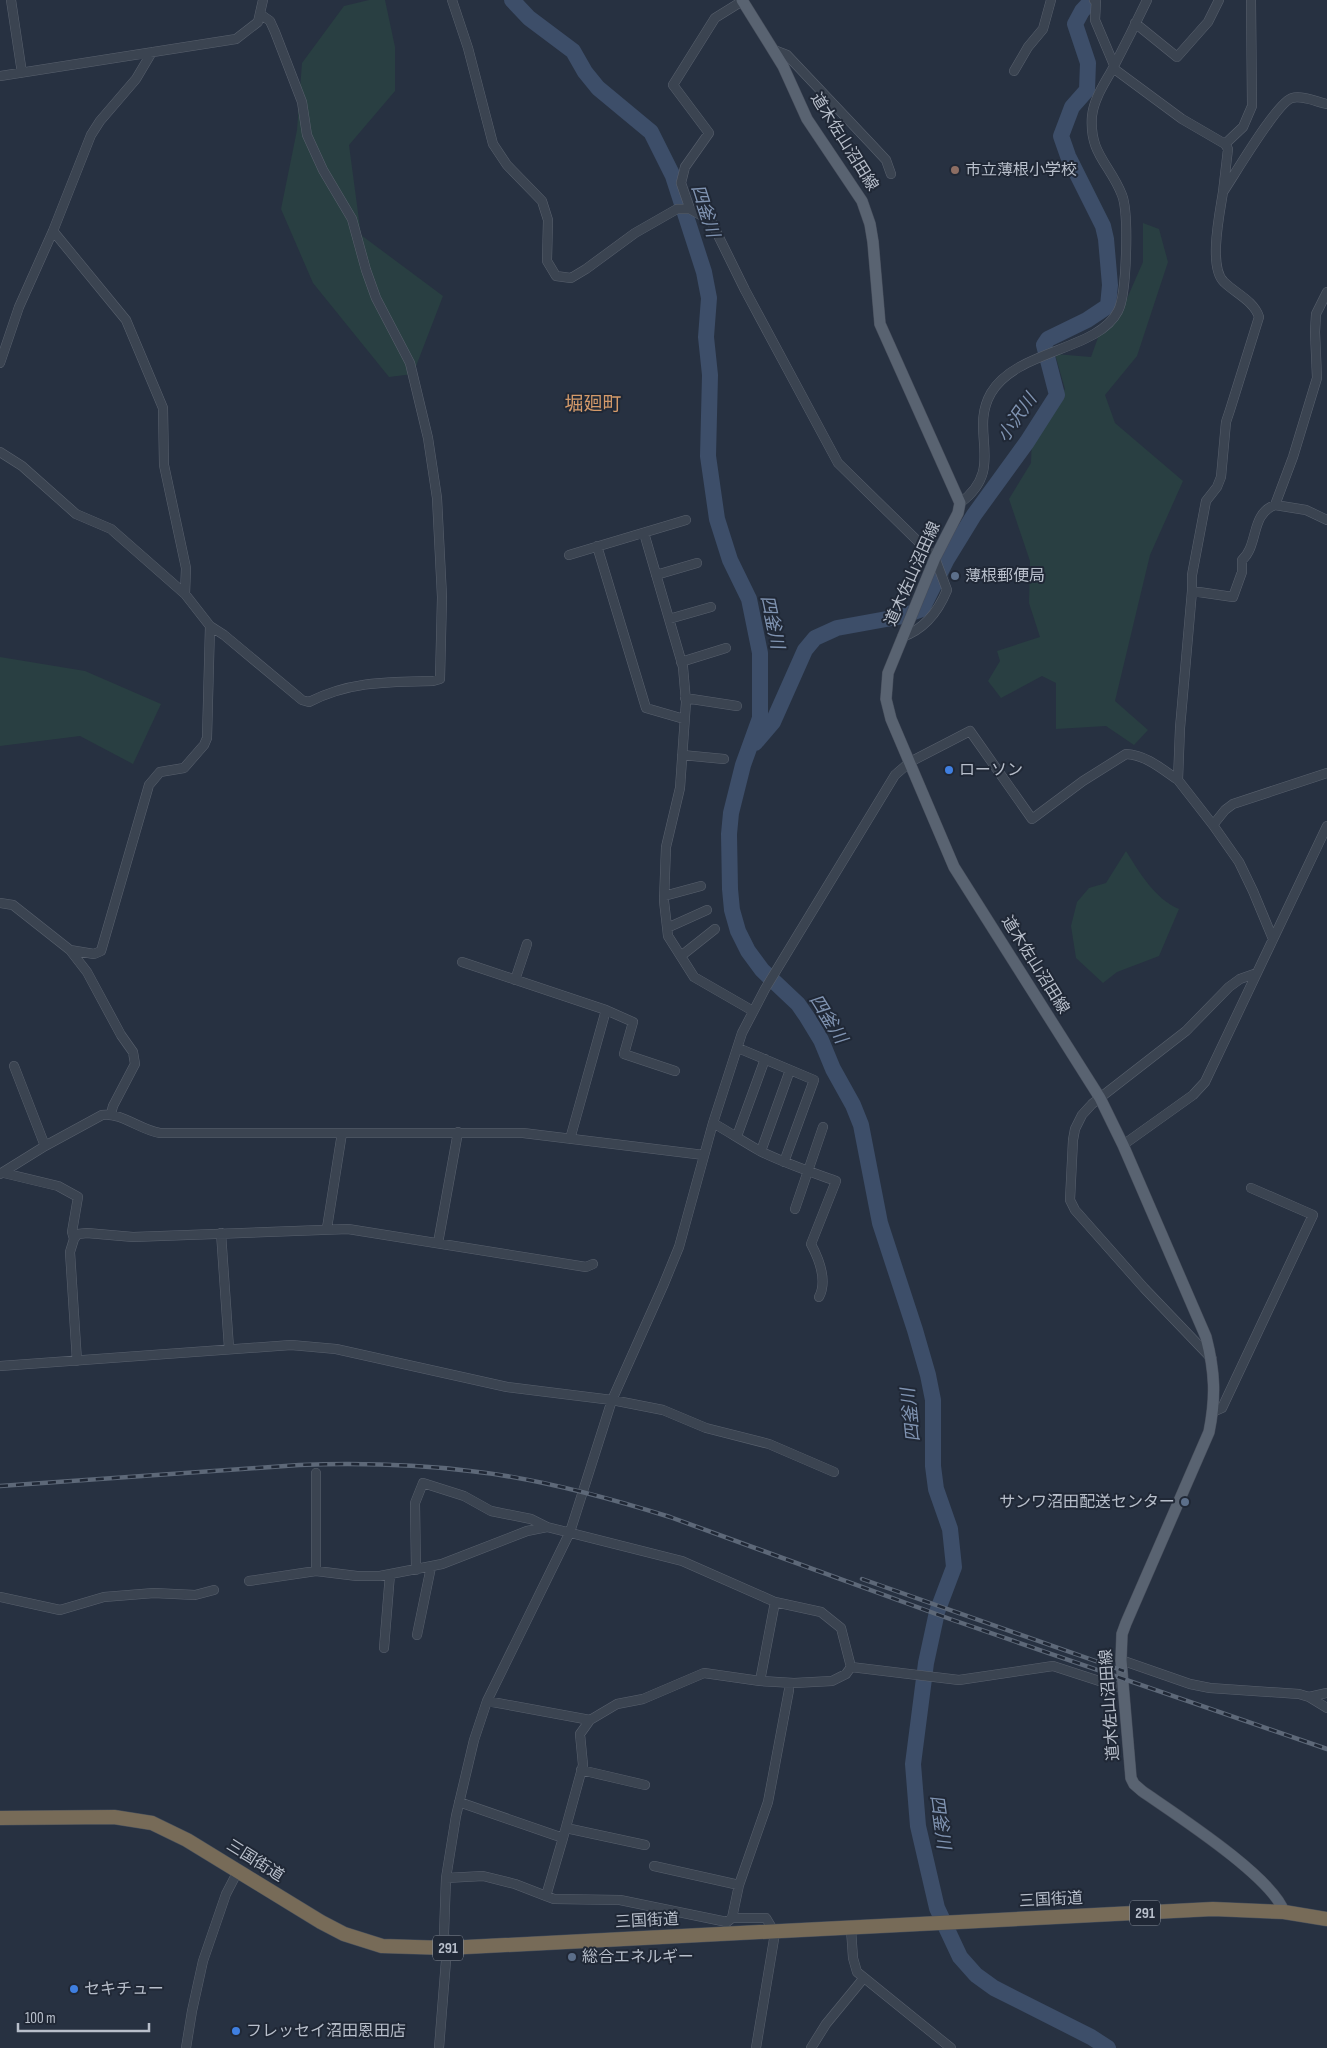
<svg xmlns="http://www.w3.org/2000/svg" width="1327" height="2048" viewBox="0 0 1327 2048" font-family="'Sofia Sans Condensed','Noto Sans JP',sans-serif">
<rect width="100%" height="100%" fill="#273141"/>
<path fill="#293f42" d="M369 0H385L395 47V91L349 145 361 235 443 296 413 374 389 377 313 283 281 209 297 130 302 63 344 6Z
M1143 223 1159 229 1168 262 1137 356 1105 395 1115 423 1183 481 1150 555 1115 701 1148 730 1134 745 1106 726 1056 729V683L1042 676 1001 698 988 681 1000 661 997 651 1040 637 1029 603 1030 561 1009 499 1031 463 1032 432 1065 389 1055 354 1091 357 1100 332 1125 303 1143 262Z
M0 657 85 671 161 704 133 764 80 736 0 746Z
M1126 851C1139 872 1155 899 1179 909L1159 956 1117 972 1103 983 1076 958 1071 926 1077 902 1089 888 1106 883Z"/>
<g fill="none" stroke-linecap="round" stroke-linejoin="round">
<path stroke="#3d4e69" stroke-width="16" d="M512 0 529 18 573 51 585 72 598 88 651 132 673 176 704 272 709 298 706 337 710 375 708 456 717 519 730 560 749 599 760 653V718L743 765 731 813 729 834 730 889 732 910 738 931 748 951 762 970 798 1004 807 1017 821 1040 833 1069 853 1105 861 1125 880 1223 915 1330 928 1375 933 1400V1466L936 1489 950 1529 954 1567 937 1612 926 1663 913 1764 918 1826 937 1908 960 1957 976 1975 994 1988 1091 2037 1108 2048
M755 743 773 722 805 650 815 638 837 628 903 616 922 609 947 559 974 515 1027 442 1057 395 1044 345 1048 339 1087 320 1108 306 1110 285 1106 239 1103 226 1068 156 1061 136 1072 107 1087 90 1088 63 1075 24 1082 11 1092 0"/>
<g stroke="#59616e" stroke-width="10">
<path id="minor" d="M11 0 22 73
M452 0 468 48 493 144 507 165 542 201 548 220 547 261 556 276 571 278 586 269 635 233 677 209H690L711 221 745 290 838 463 935 558 947 590C938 612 925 629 902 637
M1094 0 1096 2 1095 20 1114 65
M1135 23 1177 57 1208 22 1219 0
M774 50 787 55 873 146 886 160 891 174
M1113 68 1182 119 1225 144 1228 149 1223 192C1234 176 1277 102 1292 98 1302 95 1317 102 1327 104
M1014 71 1028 47 1043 29 1051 0
M0 76 236 39 258 22 263 0
M1225 144 1243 127 1252 106 1251 0
M1223 192C1220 212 1208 267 1224 282 1235 293 1254 301 1259 317L1230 410 1226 422 1221 477 1217 487 1206 501 1192 575V591L1180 728 1178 780 1213 825 1239 862 1253 891 1273 939
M690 209 681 183 685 167 709 133 673 85 715 18 744 0
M53 231 126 320 163 408 164 465 186 568 185 594
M0 363 19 307 53 231 91 135 100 121 136 79 152 52
M0 452 22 466 76 514 111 529 185 594 210 626 224 635 302 700 309 702C350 681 388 682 433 681L440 679 442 597 437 498 428 438 410 363 376 298 366 270 352 219 323 170 307 135 302 102 275 32 270 21 260 14
M960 503C1007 468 968 433 991 393 1017 349 1098 351 1118 311 1127 294 1129 213 1122 195 1110 164 1089 154 1092 116 1094 98 1105 83 1113 68 1125 45 1136 23 1147 0
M1275 505 1293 457 1317 378 1315 332 1316 314 1327 292
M644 533 683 667 686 702 680 788 666 847 664 901 668 936 694 977 753 1011
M597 546 646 708 684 719
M569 555 686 520
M656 575 697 563
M1192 591 1233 597 1242 572V560C1259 545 1250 514 1275 505L1306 510 1327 520
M669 619 711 607
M681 662 726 648
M685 698 737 706
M682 755 724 759
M1213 825 1225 810 1233 804 1327 773
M664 896 701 886
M0 903 13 905 70 950 87 972 121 1035 133 1052 135 1064 113 1106 111 1114
M667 928 707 910
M70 950 94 954 101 951 149 785 160 772 184 768 204 745 207 738 210 626
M681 956 715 929
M462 962 606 1010 570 1139
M515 980 527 944
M606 1010 633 1022 624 1054 675 1071
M738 1048 814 1080 784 1162
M14 1066 45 1146
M713 1123C729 1132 744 1142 760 1151 784 1163 811 1172 836 1181L811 1244C819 1259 828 1280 819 1297
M737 1136 765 1059
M1123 1145 1193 1095 1205 1082 1327 826
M761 1151 790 1070
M4 1173 58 1186 78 1197 72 1232 74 1239
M0 1174 45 1146 102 1115C121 1112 140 1130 160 1133H523L704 1155
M795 1209 823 1127
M327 1228 342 1133
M221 1233 229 1348
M438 1243 458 1132
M1212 1359 1144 1288 1075 1210 1070 1200 1073 1140 1075 1129 1082 1115 1092 1104 1186 1031 1229 987 1240 979 1257 973
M77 1361 70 1252 74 1239 78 1234 87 1233 133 1237 348 1229 586 1267 593 1264
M0 1366 291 1345 336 1349 507 1387 612 1400 663 1410 706 1428 769 1444 834 1472
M1213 1412 1222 1408 1313 1215 1251 1188
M416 1570 415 1503 423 1483 464 1496 491 1511 531 1519 547 1527
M316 1571V1473
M249 1581 316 1571 357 1576H380L442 1564 527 1531 547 1527 682 1561 775 1602 821 1612 841 1628 851 1667
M0 1597 60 1610 104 1597 154 1593 195 1595 214 1590
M417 1635 431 1567
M384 1648 390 1574
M1121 1660 1190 1684 1210 1688 1299 1694 1309 1697 1327 1708
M760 1681 775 1602
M1309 1697 1327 1693
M487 1701 590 1720 617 1704 643 1699 704 1673 760 1681 794 1683 832 1681 846 1674 851 1667 959 1680 1053 1666 1124 1689
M581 1770 645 1785
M459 1802 563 1838 583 1765 580 1734 590 1720
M566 1828 645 1845
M563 1838 546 1896 554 1899 620 1900 727 1922 732 1918
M654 1866 739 1885 732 1918H766L775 1933 756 2048
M446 1878 483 1876 515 1884 546 1896
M739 1885 768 1802 789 1690
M851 1929 853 1958 857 1972 951 2048
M186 2048 192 2011 203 1961 226 1894 238 1871
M439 2048 447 1948 444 1934 446 1878 456 1816 474 1740 487 1701 570 1532 612 1400 663 1286 679 1247 713 1123 742 1033 765 989 895 775 910 762 970 731 1032 819 1083 781 1126 754C1146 755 1162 769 1178 780
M811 2048 826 2024 863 1979"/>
</g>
<g stroke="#454c5a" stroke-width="12">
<path id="major" d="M742 0 783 66 807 119 862 201 870 224 873 242 880 324 960 503 958 513 935 558 888 673 886 699 891 719 954 867 1100 1098 1123 1145 1206 1337C1215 1372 1216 1397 1209 1432L1126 1623 1122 1634 1121 1660 1131 1778 1134 1784 1142 1791C1175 1814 1273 1877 1284 1912"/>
</g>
<g stroke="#464e5b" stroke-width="15">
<path id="highway" d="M0 1818 114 1817 152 1823 187 1840 321 1922 344 1934 382 1946 447 1948 1213 1909 1284 1912 1327 1919"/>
</g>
<use href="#minor" stroke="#3b4451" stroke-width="9"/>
<use href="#major" stroke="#596371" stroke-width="11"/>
<use href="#highway" stroke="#776b58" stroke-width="14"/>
<g stroke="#5d6878" stroke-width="4.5">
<path id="rail" d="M0 1486 299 1465C356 1463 413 1464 470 1471 537 1478 606 1497 670 1517L950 1619 1327 1749
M862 1579 1124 1671"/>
</g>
<use href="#rail" stroke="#202836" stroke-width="2.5" stroke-dasharray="8" stroke-linecap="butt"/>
</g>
<circle fill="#8d6e63" stroke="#202836" stroke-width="2" cx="955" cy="170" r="5"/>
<g fill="#5c6f8a" stroke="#202836" stroke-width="2">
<circle cx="955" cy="576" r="5"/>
<circle cx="1185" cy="1502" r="5"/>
<circle cx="572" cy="1957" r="5"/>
</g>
<g fill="#3f7fe0" stroke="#202836" stroke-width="2">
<circle cx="949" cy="770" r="5"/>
<circle cx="74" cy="1989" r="5"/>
<circle cx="236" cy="2031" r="5"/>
</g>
<g text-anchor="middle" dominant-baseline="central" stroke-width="4" stroke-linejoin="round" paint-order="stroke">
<g fill="#202836" stroke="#8a929e" stroke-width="1">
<rect x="1130" y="1900.5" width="30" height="25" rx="4"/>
<rect x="433" y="1935.5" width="30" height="25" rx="4"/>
</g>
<g font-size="15" font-weight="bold" fill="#b8bfcb">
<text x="1145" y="1913">291</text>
<text x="448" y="1948">291</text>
</g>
<g font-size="16" fill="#b8bfcb" stroke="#202836">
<text transform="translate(844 142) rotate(58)">道木佐山沼田線</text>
<text transform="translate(913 574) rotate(-66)">道木佐山沼田線</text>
<text transform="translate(1035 965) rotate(58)">道木佐山沼田線</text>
<text transform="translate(1110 1705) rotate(-94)">道木佐山沼田線</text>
<text transform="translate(255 1861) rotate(32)">三国街道</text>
<text transform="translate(1051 1900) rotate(-3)">三国街道</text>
<text transform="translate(647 1921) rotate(-3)">三国街道</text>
</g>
<g font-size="16" fill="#b8bfcb" stroke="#202836" text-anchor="start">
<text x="965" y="170">市立薄根小学校</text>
<text x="965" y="576">薄根郵便局</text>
<text x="959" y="770">ローソン</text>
<text x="1175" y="1502" text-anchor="end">サンワ沼田配送センター</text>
<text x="582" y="1957">総合エネルギー</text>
<text x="84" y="1989">セキチュー</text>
<text x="246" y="2031">フレッセイ沼田恩田店</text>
</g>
<g font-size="18" font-style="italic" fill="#8094b2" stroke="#202836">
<text transform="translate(705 211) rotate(72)">四釜川</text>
<text transform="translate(1017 418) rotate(-55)">小沢川</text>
<text transform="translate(772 622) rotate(78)">四釜川</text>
<text transform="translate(828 1019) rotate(58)">四釜川</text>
<text transform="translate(911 1415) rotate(-96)">四釜川</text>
<text transform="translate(940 1822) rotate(82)">四釜川</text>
</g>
<g font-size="19" fill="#d49a6a" stroke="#202836">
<text x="593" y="404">堀廻町</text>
</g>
</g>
<path d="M18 2023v8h131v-8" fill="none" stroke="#b8bfcb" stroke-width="2.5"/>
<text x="25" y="2023" font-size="15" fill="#b8bfcb" stroke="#202836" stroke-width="4" paint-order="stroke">100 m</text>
</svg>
